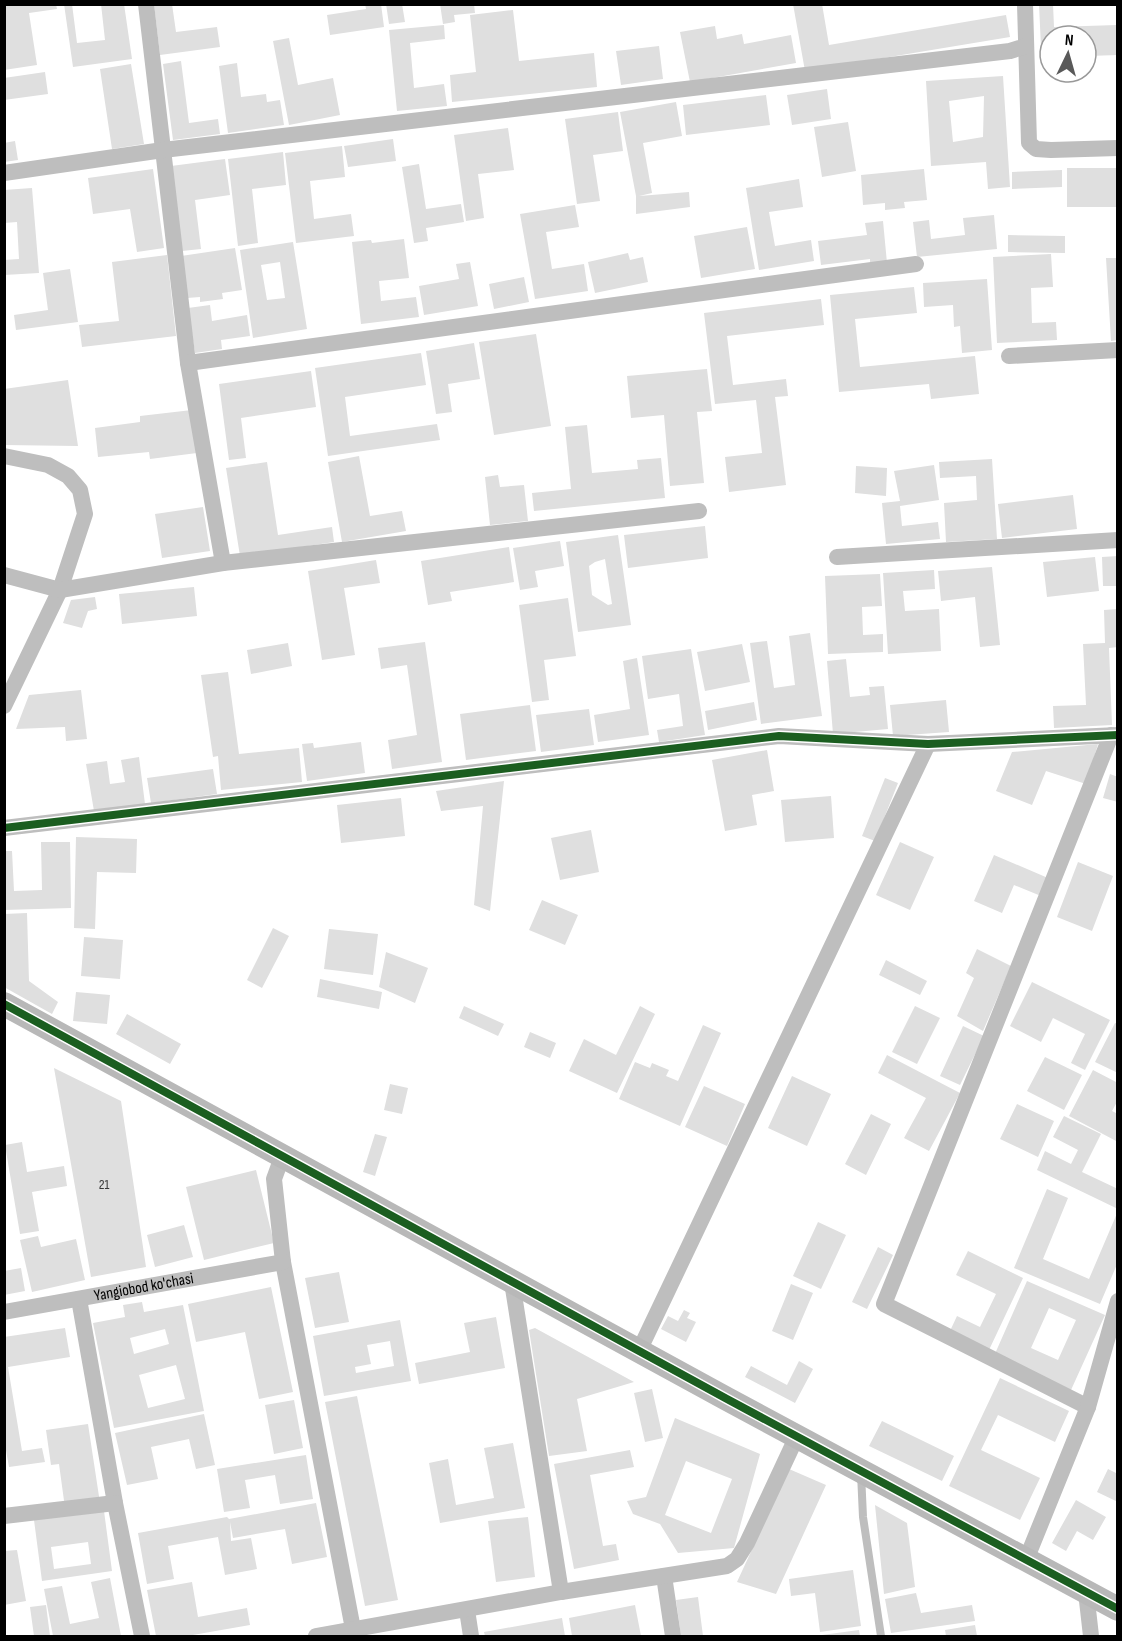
<svg xmlns="http://www.w3.org/2000/svg" width="1122" height="1641" viewBox="0 0 1122 1641" font-family="'Sofia Sans Condensed',sans-serif">
<rect width="100%" height="100%" fill="#fff"/>
<path fill="#dfdfdf" fill-rule="evenodd" d="M4 4H56L57 9 29 13 37 65 4 70Z
M64 4H72L77 43 105 40 101 4H124L132 59 73 67Z
M154 4H172L176 32 217 27 220 47 160 55Z
M365 4H381L384 27 330 35 327 15 366 9Z
M386 4H402L405 22 389 24Z
M440 4H474L475 13 454 15 455 22 443 24Z
M793 4H822L829 45 1006 15 1010 37 805 71Z
M1039 4H1053L1054 27 1117 25 1118 55 1088 56 1086 36H1050V48H1041Z
M513 10 519 61 594 53 597 87 452 102 450 75 476 72 470 15Z
M444 25 445 39 410 43 414 88 444 84 447 106 397 111 389 30Z
M715 26 717 39 742 34 744 44 791 35 796 63 690 82 680 32Z
M289 38 298 85 333 78 340 115 289 125 273 41Z
M659 46 663 79 621 85 616 51Z
M181 61 189 123 218 119 220 134 173 140 163 64Z
M237 63 241 97 266 94 267 102 280 100 284 125 228 133 219 66Z
M131 64 144 144 112 149 100 69Z
M45 72 48 94 4 100V78Z
M1003 76 1010 187 988 189 986 162 931 166 926 81ZM984 96 983 137 953 142 949 101Z
M827 89 831 119 792 125 787 95Z
M766 95 770 125 686 135 683 105Z
M676 102 682 136 643 143 652 193 639 196 689 192 690 207 636 214V196L620 112Z
M618 112 623 151 593 155 600 201 577 204 565 119Z
M848 122 856 171 822 177 814 127Z
M508 128 514 170 478 174 484 218 466 221 454 135Z
M393 139 396 161 348 167 344 146Z
M15 141 18 160 4 162V143Z
M342 146 345 177 310 181 314 219 351 214 354 236 296 243 285 153Z
M283 152 286 185 252 189 258 243 238 246 228 159Z
M225 159 230 195 195 200 201 249 182 251 171 166Z
M419 164 426 209 461 204 464 222 426 228 428 241 414 243 402 167Z
M1067 168H1118V207H1067Z
M153 169 164 248 137 252 130 209 93 214 88 178Z
M924 169 927 200 904 202 905 208 885 210V203L863 205 861 175Z
M1062 170V187L1012 189V172Z
M799 179 803 207 769 212 775 246 811 240 814 261 759 270 746 188Z
M32 188 39 273 4 275V260L19 259 17 222 4 223V190Z
M575 205 579 227 546 232 552 269 584 264 588 291 535 299 520 214Z
M994 215 997 249 917 257 913 222 929 220 931 239 965 235 963 218Z
M883 221 887 263 870 265V259L821 265 818 241 867 235 865 223Z
M747 227 755 269 701 278 694 236Z
M1008 235 1065 236V253L1008 252Z
M404 239 409 278 379 281 381 301 416 297 419 317 361 324 352 242 371 240 372 243Z
M293 242 307 329 253 338 240 250ZM280 262 285 298 267 300 261 265Z
M235 248 242 290 222 293 223 299 200 302V297L187 298 181 256Z
M628 253 630 260 643 257 648 282 595 293 588 262Z
M1051 254 1053 287 1031 288 1032 323 1056 322 1057 340 997 343 993 257Z
M167 255 176 336 82 347 79 325 119 321 112 262Z
M1106 258H1118V340L1111 341Z
M470 262 478 306 424 315 419 286 459 279 456 264Z
M70 269 78 322 16 330 14 315 48 310 43 273Z
M524 277 529 302 494 309 489 284Z
M987 279 992 350 962 353 960 326 954 327 953 305 924 307 923 283Z
M914 287 917 313 855 319 860 367 975 356 979 394 931 399 929 384 839 392 830 295Z
M821 299 824 325 727 336 733 385 786 379 788 396 775 397 786 485 729 492 725 457 762 453 756 400 715 404 704 313Z
M210 305 212 321 247 315 250 336 221 340 222 349 195 353 188 308Z
M536 334 551 426 494 435 479 342Z
M474 343 480 379 448 384 452 412 436 414 426 351Z
M421 353 426 385 345 397 350 436 437 424 440 440 328 456 315 368Z
M707 369 712 411 697 412 704 483 670 486 664 415 631 418 627 376Z
M311 371 316 407 241 418 246 458 229 460 219 384Z
M68 380 78 446 4 445V389Z
M192 410 197 453 150 459 149 452 98 457 95 428 140 422V416Z
M587 425 592 473 638 469 637 460 661 458 665 498 534 511 532 493 571 489 565 427Z
M359 456 370 516 402 511 406 531 342 542 328 462Z
M992 459 997 539 946 542 944 503 977 500 976 476 940 478 939 462Z
M267 462 278 535 332 527 334 542 240 556 226 468Z
M934 465 939 500 900 506 902 526 938 522 940 539 886 544 882 503 900 501 894 471Z
M856 466 887 468 886 496 855 493Z
M498 475 500 487 524 485 528 521 490 525 485 477Z
M1073 495 1077 529 1002 538 998 504Z
M203 507 210 551 162 558 155 514Z
M705 526 708 558 628 568 624 535Z
M618 535 631 625 578 632 566 542ZM605 559 612 604 608 605 592 595 589 566 595 562Z
M560 541 564 566 535 571 538 587 520 590 513 548Z
M509 547 514 582 450 592 452 601 428 605 421 561Z
M1118 556V586H1103L1102 557Z
M1095 557 1099 591 1047 597 1043 562Z
M376 560 380 583 344 588 355 655 322 660 308 571Z
M992 567 1000 645 980 647 975 597 941 601 938 571Z
M934 570 935 589 903 591 905 611 939 609 941 651 888 654 883 573Z
M880 574 882 606 862 607 863 635 883 634V652L828 654 825 576Z
M194 587 197 616 122 624 119 594Z
M95 597 97 609 88 611 82 628 63 623 71 600Z
M568 598 576 656 544 660 549 700 532 702 519 605Z
M1118 609V647L1109 648 1112 725 1054 728 1053 706 1086 705 1083 644 1105 643 1104 610Z
M810 633 822 716 761 724 750 643 767 641 774 688 795 685 789 636Z
M425 642 442 762 392 769 388 740 417 735 407 665 381 669 378 648Z
M288 643 292 666 251 674 247 650Z
M742 644 750 682 705 691 697 652Z
M691 649 705 735 659 742 657 730 683 726 679 694 648 699 642 656Z
M637 658 649 735 598 742 594 715 630 709 623 661Z
M846 659 850 697 870 695 869 687 884 686 888 729 833 734 827 661Z
M228 672 239 754 299 748 302 782 221 790 218 756 213 757 201 675Z
M81 690 87 739 66 741 65 727 16 729 29 695Z
M946 700 949 732 893 736 890 705Z
M754 702 757 720 708 730 705 711Z
M530 705 536 751 466 760 460 714Z
M589 709 594 745 541 752 536 715Z
M361 742 365 773 307 781 302 744 313 743 314 748Z
M1098 744 1086 784 1046 771 1032 805 996 791 1012 752Z
M767 750 774 791 752 795 757 825 725 831 712 760Z
M139 757 145 804 94 811 86 764 107 761 110 784 125 782 121 760Z
M213 769 217 794 151 803 147 778Z
M1110 774 1118 777V802L1103 798Z
M885 778 898 783 875 841 862 836Z
M504 781 490 911 474 905 483 806 441 811 436 791Z
M831 796 834 838 785 842 781 800Z
M401 798 405 836 341 843 337 805Z
M591 830 599 872 560 880 551 838Z
M76 837 137 839 136 873 97 872 95 929 74 928Z
M41 842H70L71 908 4 910V851H12L14 891 42 890Z
M900 842 934 857 910 910 876 895Z
M994 855 1048 878 1041 896 1014 885 1002 913 974 901Z
M1078 862 1113 876 1092 931 1057 917Z
M542 900 578 915 565 945 529 930Z
M27 913 29 981 58 1002 52 1014 4 987V914Z
M273 928 289 936 262 988 247 980Z
M329 929 378 934 373 975 324 969Z
M84 937 123 940 120 979 81 976Z
M977 949 1011 966 983 1031 957 1016 974 978 966 973Z
M386 952 428 968 415 1003 379 987Z
M886 960 927 981 920 995 879 975Z
M320 979 382 992 379 1009 317 997Z
M1032 982 1110 1020 1085 1070 1071 1063 1085 1034 1053 1018 1041 1042 1010 1026Z
M76 992 110 995 107 1024 73 1021Z
M464 1006 504 1024 498 1036 459 1018Z
M640 1006 655 1014 617 1093 569 1071 584 1039 616 1055Z
M915 1006 940 1018 917 1064 892 1052Z
M127 1014 181 1044 170 1064 116 1034Z
M1115 1023 1118 1024V1073L1095 1062Z
M703 1025 721 1033 680 1126 619 1099 635 1062 650 1068 652 1063 669 1070 666 1076 678 1081Z
M963 1026 984 1036 960 1085 940 1076Z
M530 1032 556 1043 550 1058 524 1047Z
M887 1055 960 1093 929 1151 904 1138 926 1098 878 1073Z
M1045 1057 1082 1075 1064 1110 1027 1091Z
M54 1068 121 1101 146 1267 91 1277Z
M1093 1070 1118 1083V1100L1112 1111 1118 1114V1142L1069 1116Z
M792 1076 831 1094 807 1146 768 1128Z
M390 1084 408 1088 402 1114 384 1110Z
M704 1086 745 1104 727 1146 685 1127Z
M1017 1104 1054 1121 1038 1157 1000 1139Z
M871 1114 891 1124 866 1175 845 1164Z
M1064 1116 1101 1134 1082 1172 1118 1189V1209L1037 1170 1045 1151 1071 1164 1078 1150 1053 1137Z
M375 1134 387 1137 375 1176 363 1172Z
M22 1142 27 1172 64 1166 67 1186 32 1192 39 1231 20 1234 5 1145Z
M256 1170 274 1243 204 1260 186 1187Z
M1047 1189 1068 1198 1043 1259 1089 1279 1118 1211V1262L1100 1304 1014 1268Z
M818 1222 846 1235 821 1289 793 1276Z
M184 1225 193 1257 155 1267 147 1235Z
M38 1236 41 1247 76 1239 85 1280 32 1292 20 1240Z
M878 1247 893 1255 867 1309 852 1302Z
M968 1251 1023 1278 989 1350 950 1331 957 1316 980 1327 996 1294 956 1275Z
M21 1268 25 1291 4 1295V1271Z
M339 1272 349 1322 315 1328 305 1278Z
M1027 1281 1105 1315 1071 1390 994 1356ZM1049 1308 1076 1320 1058 1360 1031 1348Z
M791 1284 813 1293 793 1340 772 1331Z
M271 1287 293 1392 259 1399 245 1332 196 1342 188 1304Z
M142 1302 144 1312 183 1305 204 1411 114 1428 93 1323 125 1317 123 1305ZM165 1329 169 1344 134 1354 130 1338ZM176 1365 185 1399 148 1408 139 1375Z
M684 1310 690 1313 687 1318 696 1322 686 1342 661 1329 668 1316 678 1321Z
M496 1317 505 1368 419 1384 415 1363 470 1352 464 1323Z
M400 1320 411 1381 324 1396 313 1336ZM390 1341 394 1366 356 1373 355 1367 371 1364 367 1345Z
M65 1328 70 1357 8 1367 22 1451 42 1448 45 1462 9 1467 4 1439V1337Z
M535 1328 634 1382 577 1399 587 1451 549 1456 529 1330Z
M799 1361 813 1369 795 1403 745 1377 751 1366 787 1385Z
M1000 1378 1069 1411 1055 1442 998 1415 981 1450 1040 1478 1020 1520 949 1486Z
M652 1389 663 1438 645 1442 634 1393Z
M357 1396 398 1600 365 1606 325 1402Z
M294 1400 303 1448 274 1454 265 1405Z
M204 1414 215 1465 196 1469 189 1439 151 1447 158 1479 127 1485 115 1433Z
M675 1418 760 1454 734 1548 678 1553 660 1524 633 1514 627 1501 646 1497ZM686 1461 732 1479 711 1533 665 1515Z
M882 1421 954 1456 942 1481 869 1446Z
M88 1424 100 1503 65 1508 59 1464 51 1465 46 1430Z
M513 1443 525 1508 440 1523 429 1463 448 1459 456 1505 494 1498 484 1448Z
M630 1450 634 1467 590 1475 603 1546 616 1544 619 1560 574 1569 554 1464Z
M306 1455 313 1499 280 1504 275 1475 245 1480 250 1508 224 1512 217 1469Z
M789 1469 826 1485 776 1594 737 1582Z
M1108 1469 1118 1474V1502L1097 1492Z
M1076 1500 1106 1517 1093 1540 1077 1531 1066 1551 1052 1543Z
M316 1503 327 1557 292 1564 285 1529 233 1538 230 1522 231 1541 251 1538 257 1569 225 1575 218 1537 168 1546 174 1579 147 1584 138 1533 227 1517 229 1519Z
M875 1505 907 1523 915 1587 884 1594Z
M104 1511 112 1571 42 1581 34 1520ZM88 1542 91 1564 54 1569 51 1547Z
M528 1517 535 1577 496 1582 488 1521Z
M17 1550 26 1601 4 1605V1551Z
M853 1570 861 1626 820 1632 815 1593 791 1596 789 1579Z
M110 1578 121 1636H53L44 1589 62 1586 70 1624 99 1618 91 1582Z
M192 1582 198 1617 247 1608 250 1625 187 1636H156L147 1590Z
M916 1593 921 1613 972 1605 975 1621 891 1633 885 1599Z
M698 1597 703 1636H681L676 1600Z
M46 1605 50 1636H34L30 1607Z
M635 1605 641 1636H572L569 1618Z
M562 1618 565 1636H485L484 1632Z
M975 1625 977 1636H946L945 1630Z
M859 1630 860 1636H822V1635Z"/>
<g fill="none" stroke-linecap="round" stroke-linejoin="round">
<path stroke="#bebebe" stroke-width="8" d="M861 1473 863 1517 881 1636"/>
<g stroke="#bebebe" stroke-width="16">
<path d="M146 4 188 363 223 563"/>
<path d="M1025 4 1029 143 1036 149 1051 150 1118 148"/>
<path d="M4 173 163 150 1010 51 1026 46"/>
<path d="M1009 356 1118 350"/>
<path d="M188 363 916 264"/>
<path d="M4 456 48 465 68 476 80 490 85 514 60 590 4 706"/>
<path d="M837 557 1118 540"/>
<path d="M4 575 60 590 223 563 699 511"/>
<path d="M4 828 779 736 928 744 1118 735"/>
<path d="M282 1157 274 1179 283 1262 353 1629"/>
<path d="M512 1282 561 1592"/>
<path d="M79 1299 115 1503 142 1636"/>
<path id="s1" d="M4 1312 283 1262"/>
<path d="M639 1351 928 744"/>
<path d="M1088 1407 884 1304 1111 735"/>
<path d="M4 1516 115 1503"/>
<path d="M1026 1560 1088 1407 1118 1301"/>
<path d="M664 1576 673 1636"/>
<path d="M1086 1592 1091 1636"/>
<path d="M467 1610 471 1636"/>
<path d="M316 1636 561 1592 727 1566 737 1559 747 1543 797 1436"/>
</g>
<path stroke="#b8b8b8" stroke-width="24" d="M4 1004 727 1399 1118 1609"/>
<g stroke="#fff" stroke-width="11">
<path id="cycleway" d="M4 828 779 736 928 744 1118 735
M4 1004 727 1399 1118 1609"/>
</g>
<use href="#cycleway" stroke="#1b5e20" stroke-width="8"/>
</g>
<g text-anchor="middle" dominant-baseline="central" stroke-width="5" stroke-linejoin="round" paint-order="stroke">
<g font-size="14" fill="#383838">
<text x="104" y="1184">21</text>
</g>
<g font-size="16" fill="#000" stroke="#fff">
<text stroke="none"><textPath href="#s1" startOffset="142">Yangiobod ko'chasi</textPath></text>
</g>
</g>
<rect width="1122" height="1641" fill="none" stroke="#000000" stroke-width="12"/>
<g transform="translate(1068 54) rotate(5)"><circle r="28" fill="#ffffff" stroke="#999999" stroke-width="1.5"/>
<path d="M0-4.5L10 22L0 15L-10 22Z" fill="#595959"/>
<text y="-9" font-size="16" font-weight="bold" text-anchor="middle" fill="#000000">N</text>
</g>
</svg>
